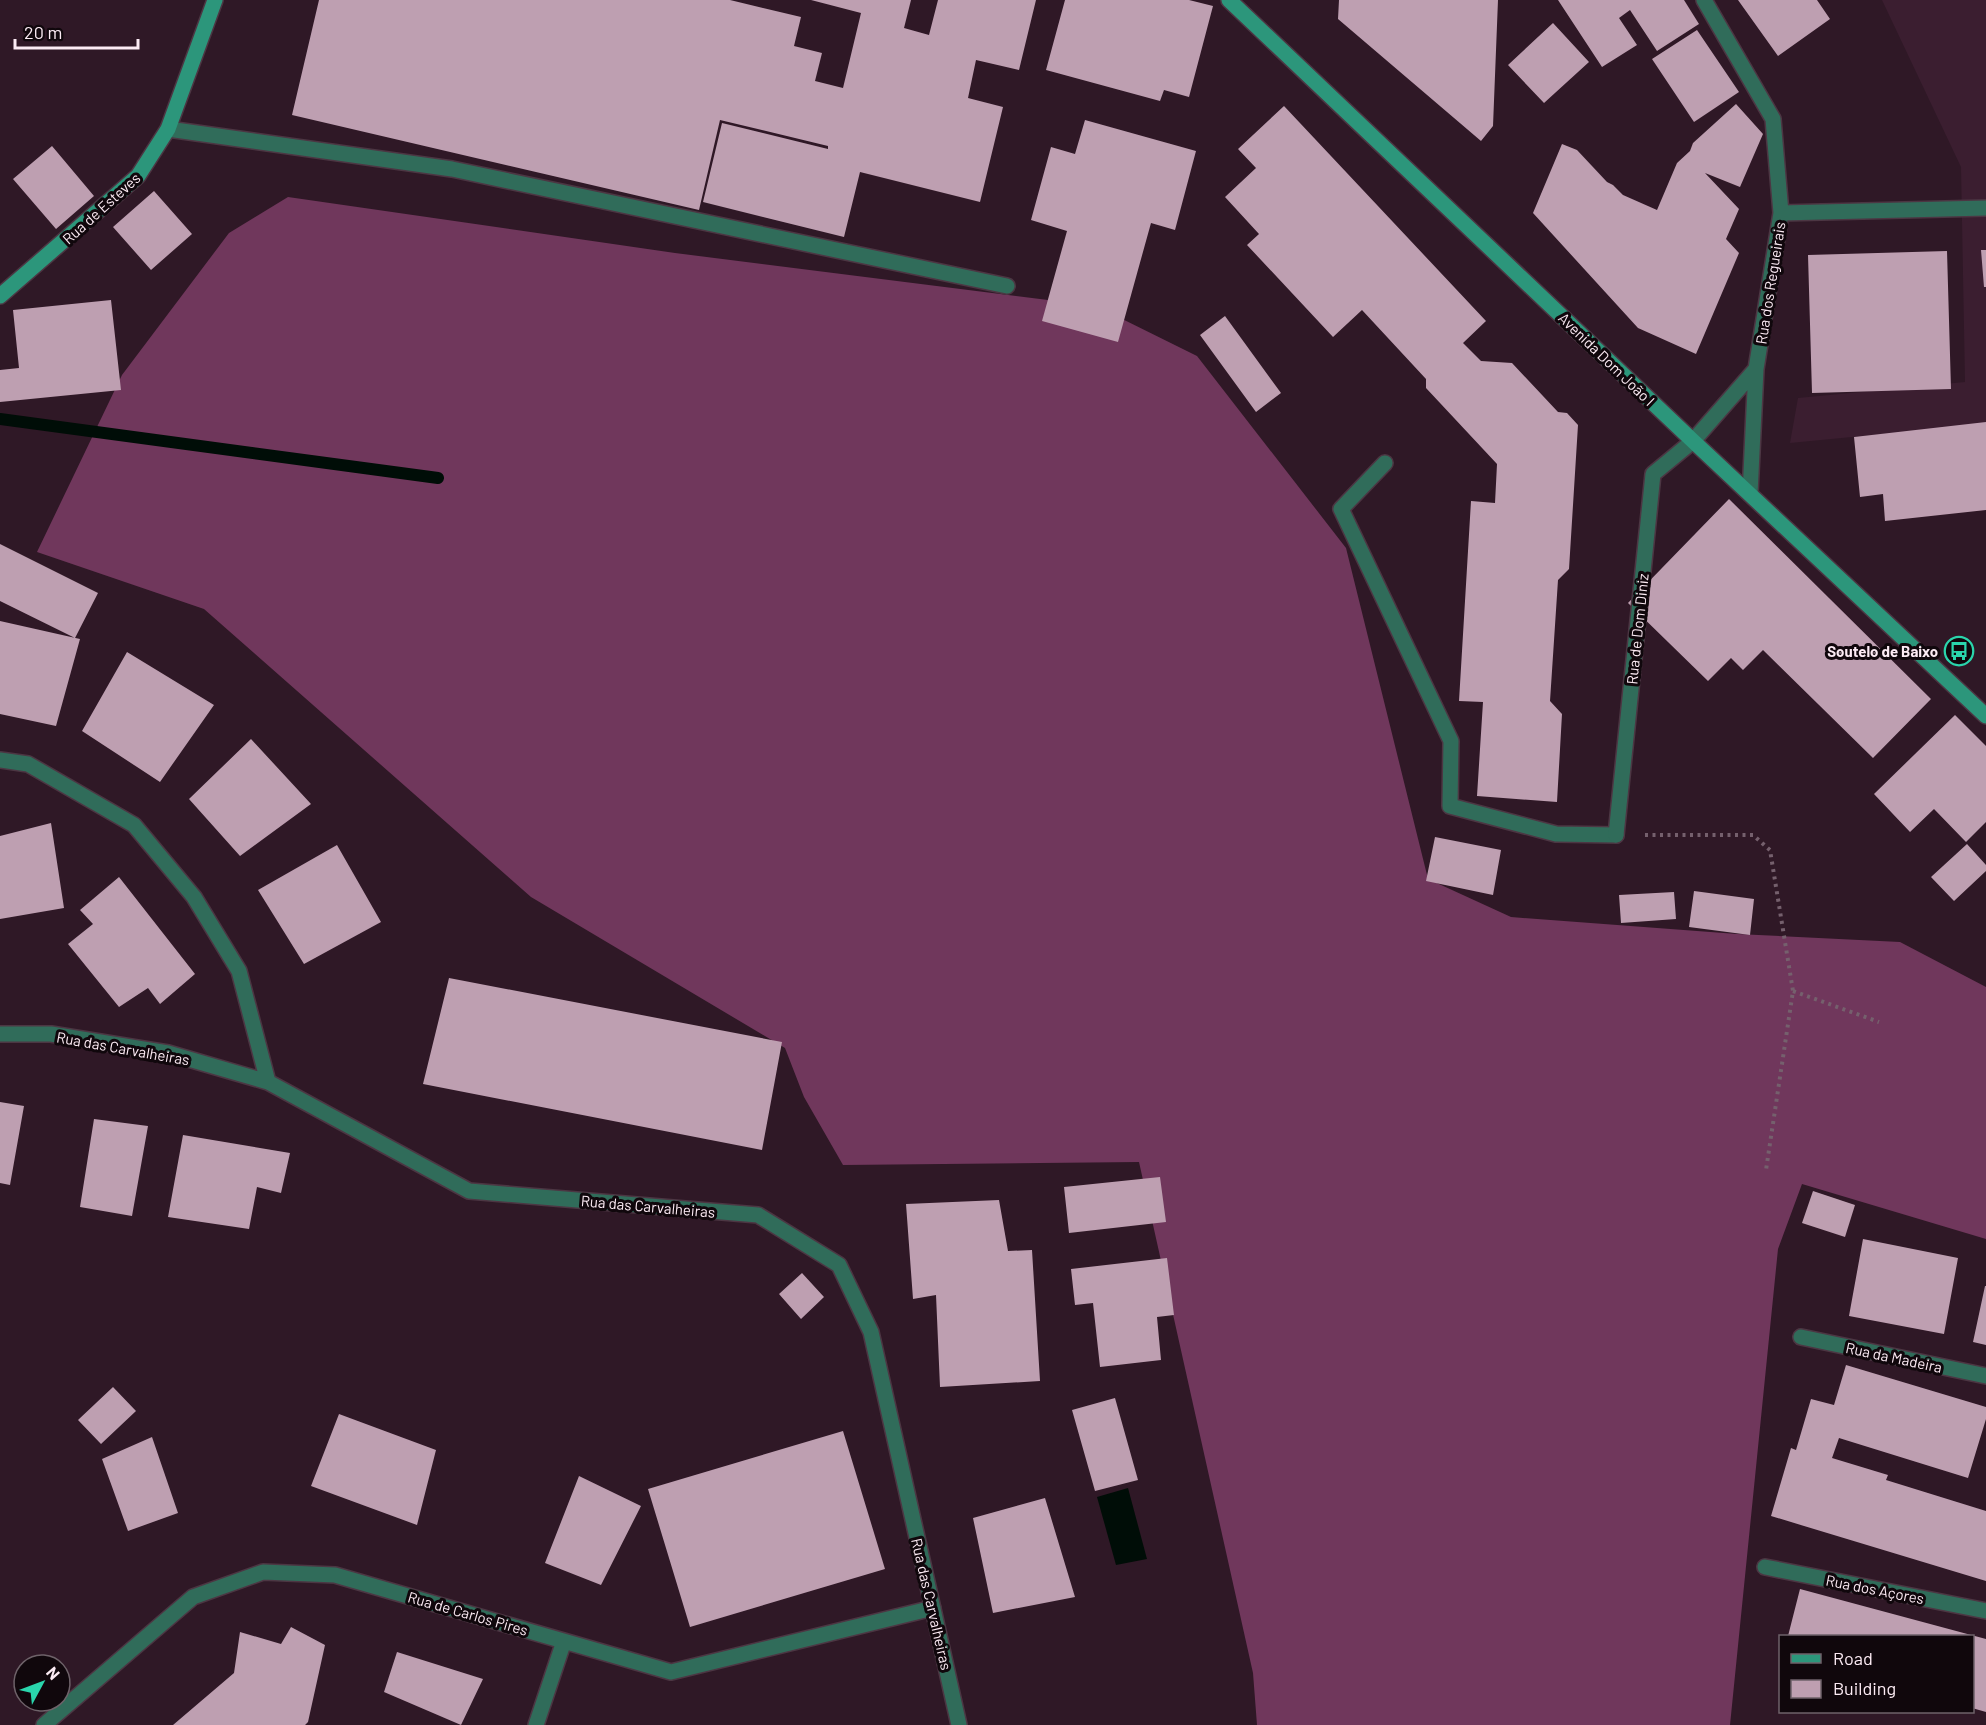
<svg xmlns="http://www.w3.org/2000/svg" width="1986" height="1725" viewBox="0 0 1986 1725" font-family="Barlow,sans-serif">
<rect width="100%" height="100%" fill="#2f1826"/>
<path fill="#3b1e30" d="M1882 0H1986V424L1790 443 1798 398 1965 382 1961 167Z"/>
<path fill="#70375c" d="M288 197 675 253 1096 306 1197 356 1346 548 1428 879 1511 917 1737 934 1900 942 1986 987V1239L1802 1184 1778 1249 1730 1725H1257L1253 1673 1139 1162 843 1165 804 1097 785 1048 531 897 204 609 37 552 122 375 229 233Z"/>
<path fill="#000d07" d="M1128 1488 1147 1559 1116 1565 1097 1497Z"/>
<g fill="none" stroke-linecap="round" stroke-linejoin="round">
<path stroke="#000d07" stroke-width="12" d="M0 419 438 478"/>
</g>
<path fill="#be9fb1" d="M319 0H730L801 17 794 46 822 53 815 81 843 88 861 13 811 0H911L904 28 929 35 938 0H1036L1019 70 976 60 968 98 1003 107 980 202 860 172 844 237 703 202 722 123 828 149V146L720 120 699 210 292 115Z
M1065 0H1189L1213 6 1189 97 1164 90 1160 101 1046 70Z
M1339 0H1498L1493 126 1481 141 1338 19Z
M1558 0H1684L1699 24 1657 51 1630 10 1619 18 1637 45 1602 67Z
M1738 0H1817L1830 19 1778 56Z
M1553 23 1589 62 1544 103 1508 65Z
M1697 30 1739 92 1694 122 1652 59Z
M1736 104 1763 134 1740 187 1705 173 1739 209 1726 239 1739 253 1696 354 1638 328 1533 213 1562 144 1577 150 1607 182 1613 185 1623 195 1657 210 1677 163 1690 151 1693 143Z
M1284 106 1486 321 1463 343 1481 361 1512 363 1558 412 1567 413 1578 425 1569 569 1558 580 1550 701 1562 714 1557 802 1477 796 1483 702 1459 701 1471 501 1495 503 1497 464 1426 388V379L1362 310 1333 337 1247 245 1259 234 1225 197 1256 168 1238 149Z
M1085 120 1196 151 1175 230 1151 223 1118 342 1042 321 1067 231 1031 220 1051 147 1075 154Z
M52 146 94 196 56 229 13 179Z
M154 191 192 234 151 270 113 227Z
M1981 250H1986V287H1984Z
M1947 251 1951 389 1812 393 1808 255Z
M111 300 121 390 0 402V370L19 368 13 310Z
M1225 316 1281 393 1256 412 1200 335Z
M1986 422V510L1885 521 1883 494 1860 497 1854 437Z
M1729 499 1931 699 1873 758 1763 650 1743 670 1731 658 1708 681 1628 603Z
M0 544 98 593 75 638 0 601Z
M0 621 80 639 56 726 0 714Z
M127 652 214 705 160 782 82 731Z
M1955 715 1986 746V822L1966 842 1934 809 1910 832 1874 794Z
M251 739 311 804 240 856 189 799Z
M51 823 64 908 0 919V836Z
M1435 837 1501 850 1493 895 1426 881Z
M1967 844 1986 865V871L1954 901 1931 877Z
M337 845 381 922 304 964 258 890Z
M119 877 195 974 160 1004 148 988 119 1007 68 944 93 924 80 910Z
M1694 891 1754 899 1750 935 1689 927Z
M1674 892 1676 919 1621 923 1619 895Z
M449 978 782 1042 762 1150 423 1084Z
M0 1102 24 1106 10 1185 0 1183Z
M94 1119 148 1126 132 1216 80 1207Z
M183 1135 290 1153 281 1193 257 1187 249 1229 168 1217Z
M1160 1177 1166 1222 1069 1233 1064 1187Z
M1813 1191 1855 1205 1845 1237 1802 1223Z
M999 1200 1008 1251 1032 1250 1040 1381 940 1387 936 1295 913 1299 906 1204Z
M1863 1239 1958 1258 1944 1334 1849 1316Z
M1167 1258 1174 1315 1157 1317 1161 1360 1100 1367 1093 1303 1075 1305 1071 1269Z
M802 1273 824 1297 801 1319 779 1294Z
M1985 1286H1986V1345L1973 1342Z
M1846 1365 1986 1407V1419L1968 1478 1839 1438 1832 1458 1888 1475 1886 1480 1986 1511V1581L1771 1516 1791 1448 1796 1450 1811 1399 1834 1405Z
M113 1387 136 1411 101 1444 78 1420Z
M1115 1398 1138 1480 1095 1491 1072 1410Z
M339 1414 436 1450 417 1525 311 1486Z
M843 1431 885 1569 690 1627 648 1489Z
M152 1437 178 1513 128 1531 102 1459Z
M579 1476 641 1506 601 1585 545 1563Z
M1045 1498 1075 1597 993 1613 973 1518Z
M1800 1589 1986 1639V1712L1972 1708V1636H1788Z
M291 1627 325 1645 308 1722 305 1725H173L234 1673 240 1632 281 1644Z
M397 1652 483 1679 461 1725 384 1692Z"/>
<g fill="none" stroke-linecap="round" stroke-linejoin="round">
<g stroke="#4c3643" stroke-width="18">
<path id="lane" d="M168 129 452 169 1007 286
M1385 463 1341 509 1451 741 1450 806 1556 834 1616 835"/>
</g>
<g stroke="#4c3643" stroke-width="18">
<path id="street" d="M1704 0 1773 119 1781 213 1756 369
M1781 213 1986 208
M0 760 28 764 134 825 194 897 239 971 268 1082
M1616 835 1653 474 1693 441 1756 369 1750 494
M0 1034H51L168 1053 268 1082 469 1191 758 1215 839 1265 871 1332 959 1725
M1801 1337 1986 1376
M1765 1567 1986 1611
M44 1725 193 1597 263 1572 335 1575 671 1672 933 1608
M536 1725 564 1641"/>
</g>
<g stroke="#4c3643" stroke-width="18">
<path id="secondary" d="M1229 0 1693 441 1986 716
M0 296 138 176 168 129 215 0"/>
</g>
<path stroke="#75606d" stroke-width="4" stroke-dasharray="3 4.5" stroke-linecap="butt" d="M1645 835H1753L1770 850 1793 991 1766 1170
M1793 991 1879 1022"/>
<use href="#lane" stroke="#306c5a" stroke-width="15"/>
<use href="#street" stroke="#306c5a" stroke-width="15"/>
<use href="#secondary" stroke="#2c967b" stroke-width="15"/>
</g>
<defs>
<g id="bus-ring" transform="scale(1.5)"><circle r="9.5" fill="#10070c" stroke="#2ad5ac" stroke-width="1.5"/><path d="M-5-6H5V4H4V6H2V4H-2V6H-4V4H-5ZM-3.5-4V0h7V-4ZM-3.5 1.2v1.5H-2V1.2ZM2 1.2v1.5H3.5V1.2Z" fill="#2ad5ac"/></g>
</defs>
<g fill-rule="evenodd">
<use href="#bus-ring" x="1959" y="651"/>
</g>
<g text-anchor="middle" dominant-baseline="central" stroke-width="6" stroke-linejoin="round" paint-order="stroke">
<g font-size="15" fill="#fcebf4" stroke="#10070c">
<text transform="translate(101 208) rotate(-42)">Rua de Esteves</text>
<text transform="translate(1770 283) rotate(-81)">Rua dos Regueirais</text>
<text transform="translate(1607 359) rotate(44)">Avenida Dom João I</text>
<text transform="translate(1637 629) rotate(-84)">Rua de Dom Diniz</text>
<text transform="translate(123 1048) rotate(10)">Rua das Carvalheiras</text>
<text transform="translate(648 1206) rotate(5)">Rua das Carvalheiras</text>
<text transform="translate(1894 1357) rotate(12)">Rua da Madeira</text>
<text transform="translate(1875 1589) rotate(11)">Rua dos Açores</text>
<text transform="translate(932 1604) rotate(77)">Rua das Carvalheiras</text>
<text transform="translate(468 1613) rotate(16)">Rua de Carlos Pires</text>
</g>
<g font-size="15" font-weight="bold" fill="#fcebf4" stroke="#10070c" text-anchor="end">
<text x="1938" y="651">Soutelo de Baixo</text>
</g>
</g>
<rect x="1779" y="1635" width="195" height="78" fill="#10070c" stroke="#6e6269" stroke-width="1.5"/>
<rect x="1791" y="1654" width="30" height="9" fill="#2c967b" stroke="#6e6269" stroke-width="1.5"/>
<text x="1833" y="1665" font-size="18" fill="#fcebf4">Road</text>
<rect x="1791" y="1680" width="30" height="18" fill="#be9fb1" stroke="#6e6269" stroke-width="1.5"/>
<text x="1833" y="1695" font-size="18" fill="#fcebf4">Building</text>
<g transform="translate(42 1683) rotate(49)"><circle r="28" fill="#10070c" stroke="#6e6269" stroke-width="1.5"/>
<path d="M0-4.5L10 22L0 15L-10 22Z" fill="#2ad5ac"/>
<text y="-9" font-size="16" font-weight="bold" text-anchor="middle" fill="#fcebf4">N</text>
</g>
<path d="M15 39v9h123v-9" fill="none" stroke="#fcebf4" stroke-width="3"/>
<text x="24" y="39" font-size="18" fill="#fcebf4" stroke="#10070c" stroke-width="4.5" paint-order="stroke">20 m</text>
</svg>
